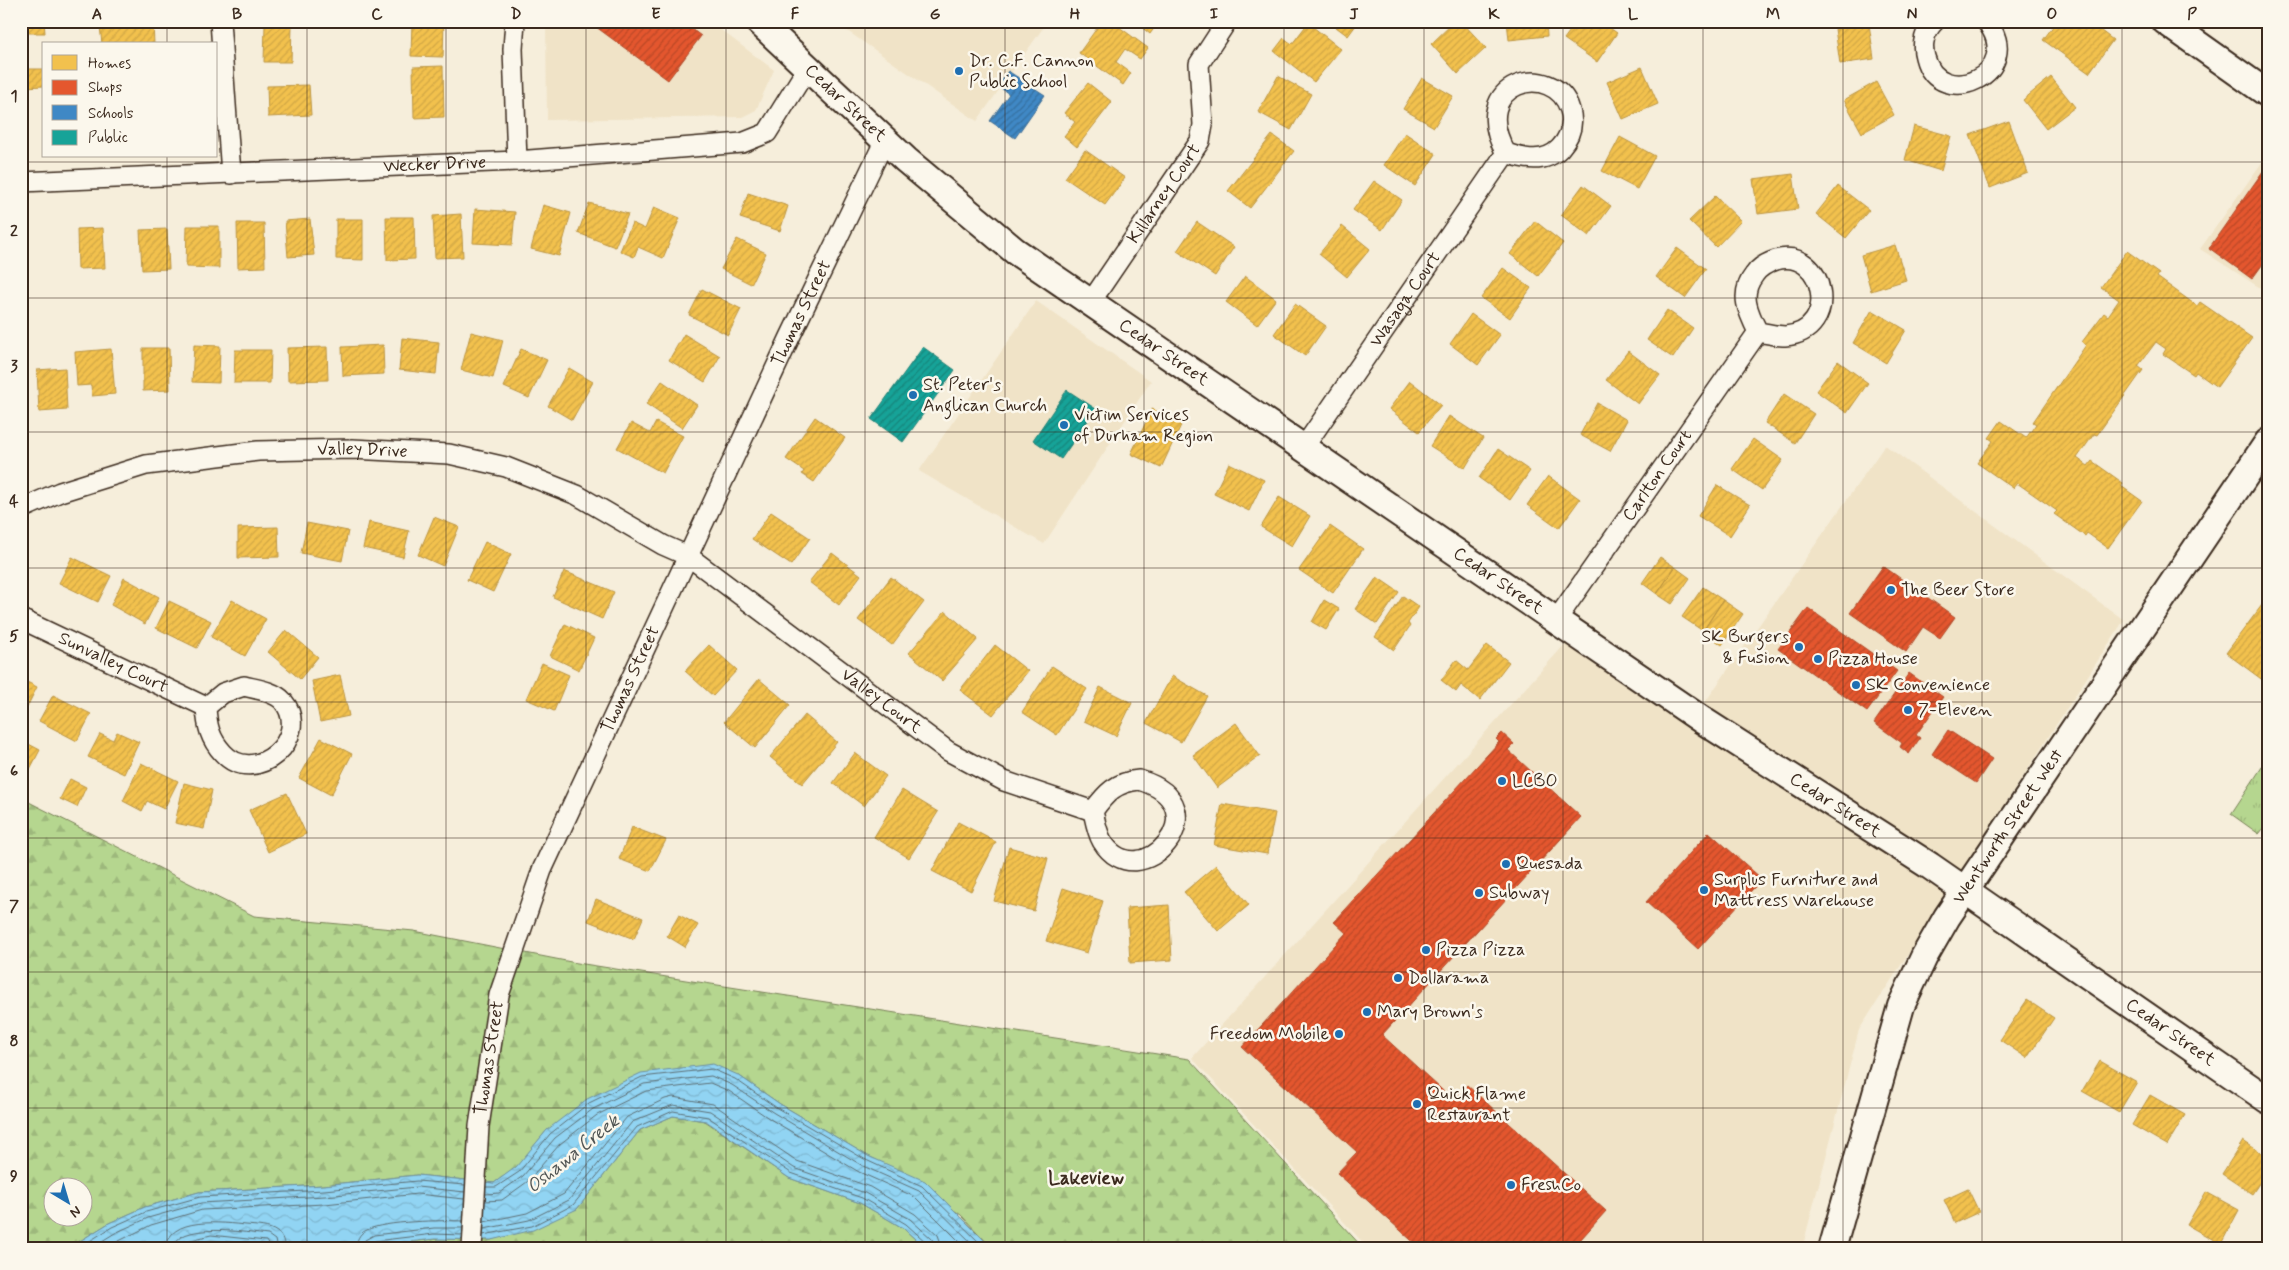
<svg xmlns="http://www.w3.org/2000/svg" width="2289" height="1270" viewBox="0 0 2289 1270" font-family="Mynerve,sans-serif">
<defs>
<pattern id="grass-tufts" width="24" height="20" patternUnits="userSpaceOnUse" patternTransform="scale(1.25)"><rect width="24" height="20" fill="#b5d68f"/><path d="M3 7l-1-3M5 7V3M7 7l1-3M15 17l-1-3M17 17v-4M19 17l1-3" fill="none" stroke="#9db87b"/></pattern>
<pattern id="forest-firs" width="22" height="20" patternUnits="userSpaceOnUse" patternTransform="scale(1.25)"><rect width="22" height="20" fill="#b5d68f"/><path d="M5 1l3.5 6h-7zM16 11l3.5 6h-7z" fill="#9db87b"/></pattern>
<pattern id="water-waves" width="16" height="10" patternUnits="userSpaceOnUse" patternTransform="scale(1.25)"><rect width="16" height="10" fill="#91d4f3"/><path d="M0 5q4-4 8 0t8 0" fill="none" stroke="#7eb6d0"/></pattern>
<pattern id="homes-hatch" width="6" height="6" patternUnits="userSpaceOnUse" patternTransform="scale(1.25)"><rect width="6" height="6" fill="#f2c14e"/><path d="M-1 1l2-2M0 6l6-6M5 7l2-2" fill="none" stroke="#d0a644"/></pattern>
<pattern id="shops-hatch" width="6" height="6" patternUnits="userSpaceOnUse" patternTransform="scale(1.25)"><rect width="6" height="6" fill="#e4572e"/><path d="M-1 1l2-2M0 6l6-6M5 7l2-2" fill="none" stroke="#ba4827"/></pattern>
<pattern id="schools-hatch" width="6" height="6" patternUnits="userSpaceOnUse" patternTransform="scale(1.25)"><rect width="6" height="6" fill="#3f88c5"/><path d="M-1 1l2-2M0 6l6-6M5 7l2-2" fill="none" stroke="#366f9f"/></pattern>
<pattern id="public-hatch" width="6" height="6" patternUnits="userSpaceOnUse" patternTransform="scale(1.25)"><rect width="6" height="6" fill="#17a398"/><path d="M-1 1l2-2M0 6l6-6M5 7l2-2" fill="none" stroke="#16857b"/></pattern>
</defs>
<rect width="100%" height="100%" fill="#f6eedb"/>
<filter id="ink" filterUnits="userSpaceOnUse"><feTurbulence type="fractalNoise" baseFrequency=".02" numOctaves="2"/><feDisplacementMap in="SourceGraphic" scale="10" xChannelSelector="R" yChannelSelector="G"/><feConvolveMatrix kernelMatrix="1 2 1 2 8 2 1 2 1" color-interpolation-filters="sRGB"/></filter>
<g filter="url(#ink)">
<path fill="#f0e3c7" d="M546 21H709L774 70 756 110 742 117 547 120Z
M833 21H1048L977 121Z
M2268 154V293L2200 249Z
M1036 301 1151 381 1044 544 919 471Z
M1885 445 2124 620 1859 1030 1802 1249H1369L1192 1058 1567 642 1692 721Z"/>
<path fill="url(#grass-tufts)" stroke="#788056" d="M2268 758V823L2259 834 2231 814Z"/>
<path fill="url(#forest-firs)" stroke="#788056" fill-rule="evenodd" d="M21 798 254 916 414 931 571 962 1189 1059 1364 1249H993L961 1215 893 1168 868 1156 780 1104 738 1075 547 1130 516 1168 494 1183 417 1175 324 1185 199 1192 145 1207 109 1223 67 1249H21ZM52 1188H82V1218H52Z
M673 1116 705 1121 789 1178 860 1203 903 1228 926 1249H259L366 1247 435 1239 491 1240 577 1209 640 1130Z"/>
<path fill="url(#water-waves)" stroke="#6f909e" d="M713 1064 738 1075 780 1104 868 1156 925 1181 993 1249H926L903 1228 860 1203 789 1178 706 1121 673 1116 640 1130 577 1209 533 1230 491 1240 435 1239 366 1247H276L211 1240 175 1249H67L109 1223 145 1207 199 1192 324 1185 417 1175 494 1183 516 1167 547 1130 587 1099 641 1073Z"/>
<path fill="url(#homes-hatch)" stroke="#bb9440" d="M21 21H44L45 33H21Z
M412 21H444L443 57 411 56Z
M1102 21H1111L1148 48 1140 59 1125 49 1116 62 1131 73 1123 85 1079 53Z
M1134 21H1153L1157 24 1150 34Z
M1328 21H1359L1348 36Z
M1455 21H1461L1486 48 1458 74 1431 44Z
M1507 21H1546L1547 36 1509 40Z
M1577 21H1600L1617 33 1597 62 1564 39Z
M2057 21H2088L2113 40 2089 73 2043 40Z
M153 23 154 44H102L100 26Z
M1308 23 1341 49 1314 82 1274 51 1284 38 1292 44Z
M1869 24 1874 59 1840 64 1835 29Z
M265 25H292L291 62H264Z
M443 66 444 117 414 118 413 67Z
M1642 67 1658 104 1623 119 1607 82Z
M23 69H44V86L24 87Z
M1278 76 1311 94 1291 130 1258 112Z
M2051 77 2075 107 2046 129 2023 100Z
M1422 78 1453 96 1434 127 1403 109Z
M1876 82 1894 115 1862 133 1844 100Z
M1088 83 1112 102 1077 147 1064 136 1075 122 1064 113Z
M309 85 311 115 268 117 267 86Z
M2009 121 2028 173 1990 188 1970 135Z
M1914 126 1951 136 1941 171 1905 160Z
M1405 133 1436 154 1415 186 1384 165Z
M1272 135 1294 151 1250 208 1228 191Z
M1620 137 1655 156 1637 189 1602 171Z
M1085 150 1125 178 1105 205 1065 178Z
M1793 174 1798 209 1758 214 1753 179Z
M1374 181 1402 200 1382 230 1353 210Z
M1583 185 1611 206 1589 236 1561 215Z
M1838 186 1869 210 1846 238 1816 214Z
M748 193 788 206 780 231 740 218Z
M1715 196 1741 221 1716 247 1689 221Z
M589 203 628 214 615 247 578 233Z
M543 205 571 213 559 256 531 249Z
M654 207 680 218 663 258 638 247 634 257 620 251 632 223 645 229Z
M475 209 515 212 512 245 473 243Z
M461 214 463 257 435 258 433 216Z
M386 217H414L415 259 387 260Z
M310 219 314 255 288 257 285 221Z
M336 219H363V260L336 259Z
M1535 221 1563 243 1538 276 1510 254Z
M1197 222 1234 247 1215 276 1177 251Z
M237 223H264L265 267 238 268Z
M21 224H23L24 251 21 252Z
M187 226H219V268L186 267Z
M1342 226 1370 249 1347 277 1319 254Z
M103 228 105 268 78 269 77 229Z
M167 229 169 269 142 270 140 230Z
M737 239 766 253 751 284 721 269Z
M1895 245 1906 280 1871 291 1861 255Z
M1677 248 1706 269 1685 298 1656 277Z
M2127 251 2159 274 2157 277 2197 306 2200 302 2252 338 2217 387 2196 372 2194 375 2163 354 2166 349 2156 342 2138 366 2143 370 2097 435 2094 434 2077 458 2088 466 2092 461 2123 483 2121 486 2142 501 2108 548 2087 533 2085 536 2054 514 2057 511 2017 483 2013 488 1977 463 1993 441 1989 438 2001 421 2026 438 2036 424 2033 422 2086 345 2082 342 2104 313 2108 316 2119 300 2101 287Z
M1503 268 1531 288 1510 318 1481 298Z
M1245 276 1276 299 1257 325 1226 302Z
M702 289 741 309 728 335 689 315Z
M1295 304 1326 326 1305 356 1274 334Z
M1667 310 1693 328 1673 358 1647 340Z
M1872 310 1906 330 1886 363 1853 343Z
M1471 314 1500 335 1478 365 1450 344Z
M471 332 503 340 493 378 461 370Z
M684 334 720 356 705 382 669 360Z
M402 338 439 342 436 374 399 370Z
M194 345 220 346 219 383 192 382Z
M383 345 384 374 343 376 342 347Z
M327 347 328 380 288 381 287 348Z
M143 348H169L170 390 143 391Z
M111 349 115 394 92 396 91 385 77 386 75 352Z
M521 349 547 360 529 398 504 387Z
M235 350H271L270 383H234Z
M1628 351 1660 375 1638 404 1606 380Z
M1838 361 1868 383 1847 413 1816 391Z
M65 368 67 410 39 412 37 370Z
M569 368 593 382 572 420 548 406Z
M662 381 697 405 682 428 646 404Z
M1410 381 1441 405 1419 432 1389 409Z
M1784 394 1814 414 1795 443 1765 423Z
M1597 403 1627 420 1610 451 1580 435Z
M1152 409 1182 423 1161 468 1131 454Z
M1449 416 1483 438 1465 468 1430 446Z
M815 417 845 438 814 482 802 474 804 471 786 459Z
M656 422 683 436 663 473 617 448 631 423 650 433Z
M1753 439 1783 460 1762 490 1732 469Z
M1498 449 1530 471 1510 500 1479 478Z
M1229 463 1264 480 1249 511 1214 494Z
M1548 476 1580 499 1559 528 1527 505Z
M1717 485 1750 505 1730 536 1698 516Z
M1279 497 1310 516 1292 546 1261 527Z
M771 512 810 538 791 565 752 539Z
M434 517 459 527 443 566 418 555Z
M369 522 409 531 403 557 363 548Z
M307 523 348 531 342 561 301 553Z
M1330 526 1363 549 1333 593 1299 570Z
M278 527 279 557 238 558V528Z
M485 542 511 554 493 592 467 580Z
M832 553 861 575 839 605 809 582Z
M72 557 111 576 98 602 59 583Z
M1660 557 1675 567 1657 594 1642 583Z
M1675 567 1690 578 1672 604 1657 594Z
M564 571 614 592 602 619 553 597Z
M891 577 924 602 892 645 858 620Z
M1377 577 1399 592 1377 624 1355 609Z
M124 578 159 597 145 624 111 605Z
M1703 587 1723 600 1703 631 1682 617Z
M1403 596 1419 607 1408 623 1410 626 1394 650 1375 637Z
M2268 597V684L2226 653Z
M232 600 266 619 245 656 211 637Z
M1324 600 1339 609 1326 630 1312 622Z
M1723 600 1743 614 1722 645 1703 631Z
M169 601 211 621 197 648 156 628Z
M945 611 978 639 942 681 909 653Z
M565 624 594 638 579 670 550 656Z
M286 630 318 657 300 679 268 652Z
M709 645 737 670 713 696 685 671Z
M995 645 1028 671 993 715 960 690Z
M1487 645 1509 662 1480 700 1461 685 1456 692 1441 680 1456 660 1468 670Z
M542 663 569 675 554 711 526 699Z
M1052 666 1087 689 1057 735 1022 712Z
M340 675 349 716 320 722 312 681Z
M1172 676 1207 696 1181 742 1146 723Z
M21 679 37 687 21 719Z
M759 679 790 705 755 748 724 722Z
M1100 687 1132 703 1116 736 1084 721Z
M53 695 91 714 77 741 39 721Z
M805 715 837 742 802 784 770 757Z
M1236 723 1260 756 1217 788 1193 755Z
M117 732 139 742 124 774 88 757 100 734 113 740Z
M321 738 352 754 331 795 299 778Z
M23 741 40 750 28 773 21 770V745Z
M855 753 886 776 864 806 833 783Z
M141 763 178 781 164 809 147 801 142 811 123 801Z
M70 779 86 787 77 807 60 799Z
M184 783 212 790 204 829 175 823Z
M902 790 938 812 909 858 874 837Z
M287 793 306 834 268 852 249 810Z
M1222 804 1275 813 1267 854 1214 845Z
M958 822 996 842 971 891 932 871Z
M632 827 666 840 650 871 619 859Z
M1009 847 1048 858 1034 911 994 901Z
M1216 865 1249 905 1218 931 1184 892Z
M1063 888 1103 901 1087 953 1046 941Z
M596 899 643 918 634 939 588 921Z
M1169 905 1172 960 1130 963 1127 908Z
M679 915 698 925 685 947 667 936Z
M2027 1000 2054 1018 2027 1058 2000 1040Z
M2100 1061 2137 1082 2119 1112 2082 1091Z
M2150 1095 2185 1115 2167 1145 2132 1125Z
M2243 1141 2268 1157V1170L2252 1194 2222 1174Z
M1968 1189 1979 1212 1955 1223 1944 1200Z
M2206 1192 2239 1210 2221 1244 2187 1225Z"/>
<path fill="url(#shops-hatch)" stroke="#b14a29" d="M588 21H681L701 36 668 80Z
M2268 164V257L2252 279 2209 248Z
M1883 566 1955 617 1940 638 1923 627 1906 652 1850 613Z
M1808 608 1897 671 1867 712 1778 649Z
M1909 673 1943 697 1916 735 1920 738 1909 754 1900 747 1902 743 1874 723Z
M1948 730 1992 759 1976 783 1932 754Z
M1502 733 1514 744 1508 750 1581 817 1382 1035 1453 1100 1467 1085 1606 1211 1572 1249H1421L1337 1173 1357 1152 1242 1047 1346 933 1334 922 1499 742 1496 739Z
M1709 832 1762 879 1698 949 1646 902Z"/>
<path fill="url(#schools-hatch)" stroke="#3e6c93" d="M1008 71 1045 95 1015 138 990 121 1009 94 998 86Z"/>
<path fill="url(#public-hatch)" stroke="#227f73" d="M923 347 955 370 903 442 871 419Z
M1067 390 1096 409 1061 459 1033 440Z"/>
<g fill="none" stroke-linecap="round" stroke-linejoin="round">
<path stroke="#5d6e73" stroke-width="1" d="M486 1187H496L519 1172 550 1134 589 1103 642 1077 712 1069 735 1079 777 1108 866 1160 922 1186 986 1249
M486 1194 499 1193 523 1176 555 1138 593 1109 644 1084 711 1076 732 1085 774 1113 863 1166 919 1191 978 1249
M485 1201 502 1200 527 1182 560 1144 597 1115 646 1091 710 1083 729 1091 770 1119 859 1172 915 1197 967 1249
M484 1222 527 1213 564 1194 627 1117 665 1099 673 1097 713 1104 797 1161 870 1187 915 1214 938 1235 943 1249
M484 1229 529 1220 569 1200 632 1122 673 1105 710 1111 794 1168 865 1193 910 1219 932 1239 935 1249
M483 1235 532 1226 573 1205 637 1127 673 1111 708 1117 791 1173 862 1198 906 1224 927 1243 929 1249
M77 1249 112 1227 146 1212 200 1197 324 1190 417 1181 465 1185
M89 1249 115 1233 148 1218 201 1203 325 1196 417 1187 465 1192
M103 1249 151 1225 202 1210 325 1204 417 1194 464 1199
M166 1249C167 1215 224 1223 246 1225 256 1226 269 1226 277 1232 283 1236 284 1242 285 1249
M173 1249C175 1220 249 1233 268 1235L275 1240 277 1249
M180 1249 183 1242 211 1235 266 1241 271 1249
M356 1249C356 1241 359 1233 367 1230 384 1221 443 1220 463 1221
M363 1249 365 1240 374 1235 434 1228H463
M370 1249 371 1244 375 1241 434 1234 462 1235"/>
<g stroke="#3b2a1e" stroke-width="22">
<g id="street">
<path d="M220 21 231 174"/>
<path d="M515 21 513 49 517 161"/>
<path d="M1935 21C1925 31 1921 43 1925 57 1939 113 2028 73 1986 21"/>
<path id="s1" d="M21 182 517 161 742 143 767 133 808 67"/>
<path id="s2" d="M1090 303 1200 141 1203 125 1199 64 1227 21"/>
<path id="s3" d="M1304 447 1506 153C1465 81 1555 59 1570 110 1574 124 1570 137 1560 148 1545 164 1524 159 1506 153"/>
<path id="s4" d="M21 509 60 492 146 465 258 451 352 449 449 454 506 467 577 495 663 545 688 556 948 751 1004 781 1093 811"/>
<path id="s5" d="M21 619 206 707"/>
<path id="s6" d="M1557 619 1758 332C1766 333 1776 336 1785 336 1842 332 1825 246 1776 260 1767 263 1759 267 1754 275 1739 294 1748 312 1758 332"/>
<path d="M244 686C256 689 274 691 283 701 313 737 255 788 223 753 210 739 207 726 206 707L223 693Z"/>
<path d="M1139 780C1226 805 1139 902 1102 841 1097 832 1095 820 1093 811 1106 793 1116 782 1139 780Z"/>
<path id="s7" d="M472 1249 479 1126 499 995 542 870 790 337 885 140"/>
</g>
</g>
<g stroke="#3b2a1e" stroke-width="30">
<g id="secondary">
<path id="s8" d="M758 21 906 160 1015 251 1702 720 1930 866 2268 1100"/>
<path d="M2165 21 2268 94"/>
<path id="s9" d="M1832 1249 1901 1006 1924 957 1947 917 2268 442"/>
</g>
</g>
<use href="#street" stroke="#fbf7ec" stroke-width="19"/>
<use href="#secondary" stroke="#fbf7ec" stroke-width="26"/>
</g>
</g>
<path fill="none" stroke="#3b2a1e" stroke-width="1" stroke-opacity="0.55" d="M167 21V44M307 21V1249M446 21V1249M586 21V1249M726 21V1249M865 21V1249M1005 21V1249M1144 21V1249M1284 21V1249M1424 21V1249M1563 21V1249M1703 21V1249M1843 21V1249M1982 21V1249M2122 21V1249M167 156V1249M21 162H2268M21 298H2268M21 432H2268M21 568H2268M21 702H2268M21 838H2268M21 972H2268M21 1108H2268"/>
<g fill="#1f6fb2" stroke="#fbf7ec" stroke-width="2">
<circle cx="959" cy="71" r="5"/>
<circle cx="913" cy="395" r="5"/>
<circle cx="1064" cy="425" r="5"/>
<circle cx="1891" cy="590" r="5"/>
<circle cx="1799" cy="647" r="5"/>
<circle cx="1818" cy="659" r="5"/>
<circle cx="1856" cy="685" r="5"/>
<circle cx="1908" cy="710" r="5"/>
<circle cx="1502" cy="781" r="5"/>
<circle cx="1506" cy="864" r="5"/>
<circle cx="1704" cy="890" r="5"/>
<circle cx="1479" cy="893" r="5"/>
<circle cx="1426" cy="950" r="5"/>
<circle cx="1398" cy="978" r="5"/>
<circle cx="1367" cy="1012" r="5"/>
<circle cx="1339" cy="1034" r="5"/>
<circle cx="1417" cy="1104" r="5"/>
<circle cx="1511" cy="1185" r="5"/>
</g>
<g text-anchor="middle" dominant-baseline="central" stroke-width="5" stroke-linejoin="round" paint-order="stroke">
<g font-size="18" fill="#3b2a1e" stroke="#fbf7ec" text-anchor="start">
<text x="969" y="61">Dr. C.F. Cannon<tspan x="969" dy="21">Public School</tspan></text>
<text x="923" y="385">St. Peter's<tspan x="923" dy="21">Anglican Church</tspan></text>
<text x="1074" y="415">Victim Services<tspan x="1074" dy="21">of Durham Region</tspan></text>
<text x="1901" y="590">The Beer Store</text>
<text x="1789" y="637" text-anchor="end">SK Burgers<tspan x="1789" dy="21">&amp; Fusion</tspan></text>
<text x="1828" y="659">Pizza House</text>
<text x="1866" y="685">SK Convenience</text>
<text x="1918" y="710">7-Eleven</text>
<text x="1512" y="781">LCBO</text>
<text x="1516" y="864">Quesada</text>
<text x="1714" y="880">Surplus Furniture and<tspan x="1714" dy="21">Mattress Warehouse</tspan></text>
<text x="1489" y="893">Subway</text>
<text x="1436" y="950">Pizza Pizza</text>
<text x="1408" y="978">Dollarama</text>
<text x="1377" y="1012">Mary Brown's</text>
<text x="1329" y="1034" text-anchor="end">Freedom Mobile</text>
<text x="1427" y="1094">Quick Flame<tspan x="1427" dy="21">Restaurant</tspan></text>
<text x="1521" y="1185">FreshCo</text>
</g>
<g font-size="18" fill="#3b2a1e" stroke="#fbf7ec">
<text stroke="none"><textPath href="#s8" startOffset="120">Cedar Street</textPath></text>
<text stroke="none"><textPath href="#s1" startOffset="414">Wecker Drive</textPath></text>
<text stroke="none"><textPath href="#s2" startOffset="132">Killarney Court</textPath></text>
<text stroke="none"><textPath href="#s3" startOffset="179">Wasaga Court</textPath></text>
<text stroke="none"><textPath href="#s7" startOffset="1002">Thomas Street</textPath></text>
<text stroke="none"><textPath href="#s8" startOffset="525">Cedar Street</textPath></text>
<text stroke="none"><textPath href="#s4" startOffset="350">Valley Drive</textPath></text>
<text stroke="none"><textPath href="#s6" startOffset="175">Carlton Court</textPath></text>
<text stroke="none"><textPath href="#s8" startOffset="930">Cedar Street</textPath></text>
<text stroke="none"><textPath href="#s5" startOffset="102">Sunvalley Court</textPath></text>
<text stroke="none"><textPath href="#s7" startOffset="598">Thomas Street</textPath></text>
<text stroke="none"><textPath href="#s4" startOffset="940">Valley Court</textPath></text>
<text stroke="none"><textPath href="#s8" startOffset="1335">Cedar Street</textPath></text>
<text stroke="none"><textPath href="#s9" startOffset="462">Wentworth Street West</textPath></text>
<text stroke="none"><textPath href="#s8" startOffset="1740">Cedar Street</textPath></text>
<text stroke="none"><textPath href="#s7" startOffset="192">Thomas Street</textPath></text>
</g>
<g font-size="19" font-style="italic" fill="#505453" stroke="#fbf7ec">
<text transform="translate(573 1154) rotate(-39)">Oshawa Creek</text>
</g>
<g font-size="19" font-weight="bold" fill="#3b2a1e" stroke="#fbf7ec">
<text x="1086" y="1178">Lakeview</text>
</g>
</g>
<rect width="2289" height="1270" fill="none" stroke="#fbf7ec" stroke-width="55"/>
<rect x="42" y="42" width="175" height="115" fill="#fbf7ec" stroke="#aea59a"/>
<rect x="52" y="55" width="25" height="15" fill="#f2c14e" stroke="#aea59a"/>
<text x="88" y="68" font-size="15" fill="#3b2a1e">Homes</text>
<rect x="52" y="80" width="25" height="15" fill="#e4572e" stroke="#aea59a"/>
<text x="88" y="92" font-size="15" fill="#3b2a1e">Shops</text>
<rect x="52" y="105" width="25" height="15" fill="#3f88c5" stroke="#aea59a"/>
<text x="88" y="118" font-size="15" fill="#3b2a1e">Schools</text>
<rect x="52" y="130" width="25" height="15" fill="#17a398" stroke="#aea59a"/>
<text x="88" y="142" font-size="15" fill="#3b2a1e">Public</text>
<g transform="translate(68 1202) rotate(142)"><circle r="24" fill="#fbf7ec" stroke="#aea59a"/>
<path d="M0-4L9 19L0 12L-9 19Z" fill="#1f6fb2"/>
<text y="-8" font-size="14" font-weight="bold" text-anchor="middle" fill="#3b2a1e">N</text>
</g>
<rect x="28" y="28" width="2234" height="1214" fill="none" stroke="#3b2a1e" stroke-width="2"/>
<g font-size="16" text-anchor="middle" font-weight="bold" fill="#3b2a1e">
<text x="97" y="19">A</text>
<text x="237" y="19">B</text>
<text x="377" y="19">C</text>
<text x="516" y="19">D</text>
<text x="656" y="19">E</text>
<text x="795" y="19">F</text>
<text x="935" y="19">G</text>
<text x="1075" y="19">H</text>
<text x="1214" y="19">I</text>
<text x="1354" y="19">J</text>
<text x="1494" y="19">K</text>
<text x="1633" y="19">L</text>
<text x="1773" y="19">M</text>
<text x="1912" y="19">N</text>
<text x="2052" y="19">O</text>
<text x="2192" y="19">P</text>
<text x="14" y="101">1</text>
<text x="14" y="236">2</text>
<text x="14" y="371">3</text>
<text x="14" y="506">4</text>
<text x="14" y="641">5</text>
<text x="14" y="776">6</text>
<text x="14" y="911">7</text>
<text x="14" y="1046">8</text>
<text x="14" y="1181">9</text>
</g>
</svg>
